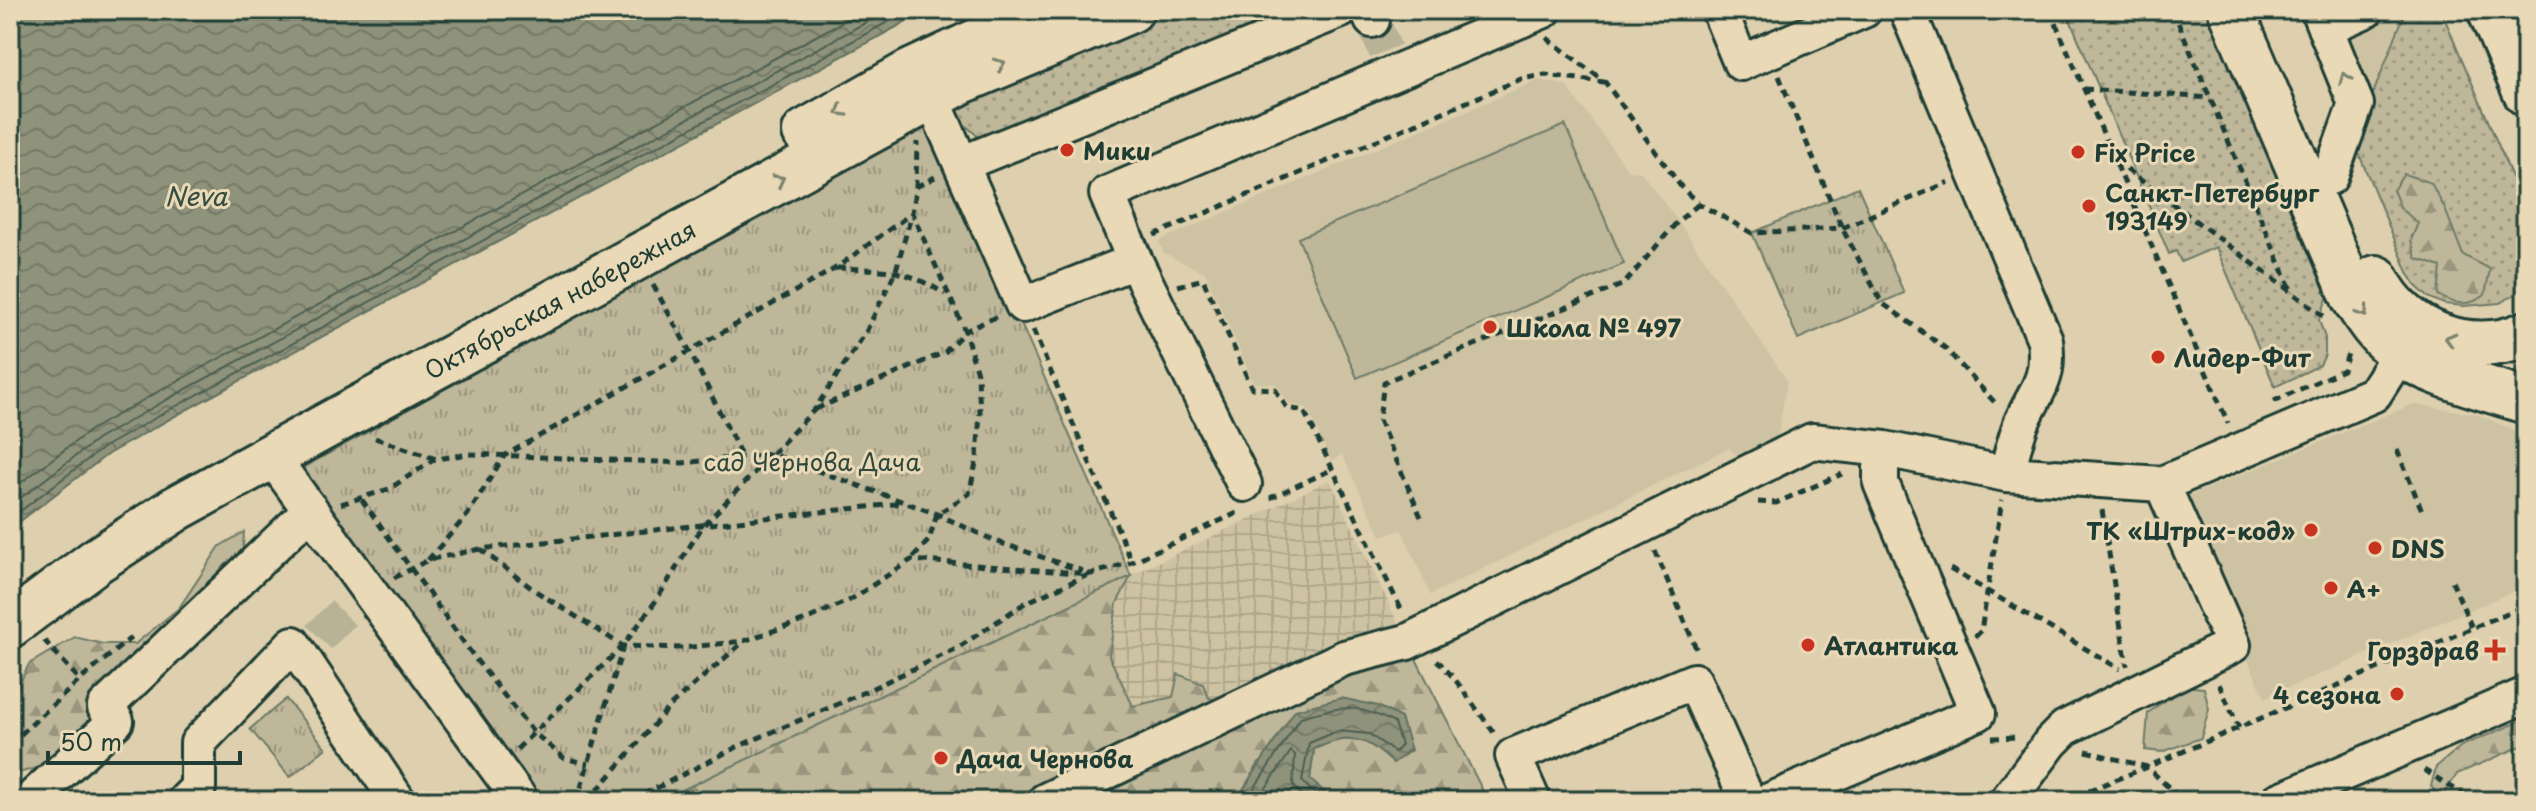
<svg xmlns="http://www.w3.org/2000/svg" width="2536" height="811" viewBox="0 0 2536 811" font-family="'Playpen Sans',sans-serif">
<defs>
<pattern id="industrial-grid" width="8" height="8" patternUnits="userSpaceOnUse" patternTransform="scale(2)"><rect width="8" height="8" fill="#cdc3a3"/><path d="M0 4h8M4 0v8" fill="none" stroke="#b0a88d"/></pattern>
<pattern id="grass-dots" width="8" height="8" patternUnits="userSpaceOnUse" patternTransform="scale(2)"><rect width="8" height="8" fill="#beb79a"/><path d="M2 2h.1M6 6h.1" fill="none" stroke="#9a967e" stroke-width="1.8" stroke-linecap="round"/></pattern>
<pattern id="forest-firs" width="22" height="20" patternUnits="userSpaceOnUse" patternTransform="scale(2)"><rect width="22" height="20" fill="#beb79a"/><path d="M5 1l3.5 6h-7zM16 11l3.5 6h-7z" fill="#9a967e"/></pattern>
<pattern id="park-tufts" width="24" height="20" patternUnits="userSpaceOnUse" patternTransform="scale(2)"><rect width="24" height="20" fill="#beb79a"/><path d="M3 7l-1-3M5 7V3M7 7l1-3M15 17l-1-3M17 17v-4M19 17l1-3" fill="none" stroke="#9a967e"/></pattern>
<pattern id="water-waves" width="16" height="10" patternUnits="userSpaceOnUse" patternTransform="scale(2)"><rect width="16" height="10" fill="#8f937c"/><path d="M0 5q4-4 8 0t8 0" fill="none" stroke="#747966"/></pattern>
</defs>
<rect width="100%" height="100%" fill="#ded0ae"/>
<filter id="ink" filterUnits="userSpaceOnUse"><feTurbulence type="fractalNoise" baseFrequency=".0125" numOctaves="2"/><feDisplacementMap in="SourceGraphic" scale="16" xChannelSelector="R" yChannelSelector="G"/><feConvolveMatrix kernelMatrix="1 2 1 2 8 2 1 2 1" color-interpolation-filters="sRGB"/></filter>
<g filter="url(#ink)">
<path fill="#cdc3a3" d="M2306 10H2406L2357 132Z
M1539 80 1566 85 1629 171 1641 172 1678 221 1787 380 1778 436 1736 455 1729 448 1430 595 1402 530 1381 536 1342 455 1331 461 1307 408 1289 404 1276 384 1254 383 1205 273 1164 253 1158 241Z
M2413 404 2476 414 2526 435V586L2265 698 2176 501Z"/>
<path fill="url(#industrial-grid)" d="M1330 480 1407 642 1488 801H659Z"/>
<path fill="url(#grass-dots)" stroke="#6e7a67" stroke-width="2" d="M1155 10H1302L982 140 963 123 950 100 1060 48Z
M2066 10H2212L2329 293 2319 320 2325 338V355L2320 365 2275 387 2216 247 2181 262 2176 251 2169 254Z
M2406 10H2441L2526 210V282L2517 293 2500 303 2464 306 2444 304 2428 297 2416 286 2408 272 2354 142Z"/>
<path fill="url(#forest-firs)" stroke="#6e7a67" stroke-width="2" d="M2404 174 2431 183 2445 209 2463 255 2490 269 2485 295C2469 307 2455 305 2438 295L2441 267 2416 258 2411 240 2418 223 2401 209 2393 190Z
M244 532 242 562 97 714 57 763 10 775V703L29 664 75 637 103 644H135L179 608 220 546Z
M1131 576 1117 603 1109 656 1133 706 1173 697 1178 674 1203 684 1209 698 1229 703 1350 668 1414 655 1488 801H1334L1310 779 1314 749 1339 739 1369 742 1401 718 1259 763 1236 801H659Z
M2183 686 2204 688 2209 709 2201 738 2162 752 2145 750 2148 713Z
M2526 719V744L2457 774 2441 800 2431 786 2436 767 2461 746Z"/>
<path fill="url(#park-tufts)" stroke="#6e7a67" stroke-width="2" d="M930 125 991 255 1131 576 659 801H528L301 469 635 283Z
M1858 187 1904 293 1798 339 1752 233Z
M286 699 326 748 290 777 250 729Z"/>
<path fill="#beb79a" stroke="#6e7a67" stroke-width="2" d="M1565 125 1624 264 1357 378 1298 238Z"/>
<path fill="url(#water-waves)" stroke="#62715f" stroke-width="2" d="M10 10H928L175 416 108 454 10 529Z
M1341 698 1378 706 1401 718 1411 750 1393 763C1363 736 1353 733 1314 749L1310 779 1334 801H1236L1295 710Z"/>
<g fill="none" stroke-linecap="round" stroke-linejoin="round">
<path stroke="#4c5f51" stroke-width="2" d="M10 491 92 429 161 390 864 10
M10 506 98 439 166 400 889 10
M10 519 104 447 171 409 910 10
M1246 801 1301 717C1339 706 1357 703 1394 723L1401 745 1395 752 1369 734 1338 731 1309 743 1302 781 1322 801
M1257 801 1291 751 1295 755 1293 785 1307 801"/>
<path stroke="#b8b396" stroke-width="34" stroke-dasharray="34 17" stroke-linecap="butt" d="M1372 20 1389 59
M319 637 356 600"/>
<g stroke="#1f3d34" stroke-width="40">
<path id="minor" d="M1368 10 1372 20
M1719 10 1741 63 1864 10
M1907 10 2045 340C2050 382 2036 389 2021 424 2015 440 2011 458 2006 474
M2318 10 2356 104 2330 177
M2325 28 2366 10
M930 98 939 114 1023 305 1135 261 1107 194 1544 10
M961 164 1341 10
M1135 261 1244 484
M271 456 521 801
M29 801 116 721 105 707 311 510
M185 801 198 788V743L293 644 398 801
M1045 801 1344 658 1407 642 1812 441 1885 449 2006 474 2162 484 2374 394 2400 353
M1533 801 1513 756 1694 681 1748 801
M1769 801 1978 713 1881 483V468L1885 449
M2007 801 2051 742 2065 728 2233 645 2162 484
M2278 801 2526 695"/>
</g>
<g stroke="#1f3d34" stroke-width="50">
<g id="major">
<path d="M2231 10 2354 298C2366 318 2379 337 2398 351 2423 372 2493 390 2526 401"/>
<path d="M2490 10 2526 93"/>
<path d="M805 132 909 73 1045 10"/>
<path d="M2376 278C2402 333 2470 359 2526 334"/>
<path id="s1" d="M10 625 96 561 177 508 348 414 962 81 1131 10"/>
</g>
</g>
<path stroke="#1f3d34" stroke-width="5" stroke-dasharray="8 6" stroke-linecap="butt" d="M2050 10 2228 423
M2173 10 2292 292
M1547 38 1605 82 1682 188 1699 204 1752 233 1842 228 1949 182
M1779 76 1842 228 1882 303 1945 348 1998 406
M2084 89 2210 98
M2115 161 2325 317
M916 187 935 177
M1154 235 1521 79 1545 75 1604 82
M837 268C887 270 901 267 945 294
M653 285 689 350 742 457
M1178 286 1203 279 1252 388 1275 389 1287 408 1304 411 1403 613
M1033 330 1132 562
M2274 401 2343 370 2349 350
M816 409 945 352 965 331 998 316
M375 438 436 459 469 454 682 463 771 454 937 514 995 541 1083 571
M2397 450 2423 513
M1270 498 1331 470
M362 500 477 661 533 732 564 758 589 764
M1758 502 1776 503 1842 474
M341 504 389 489 435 459
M2102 510 2127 666
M1421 517 1379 420 1384 382 1624 284 1678 221 1699 204
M480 549 534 590 623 646 683 648 743 641 803 621 850 600 911 560 1091 574 1132 562 1239 512
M1655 551 1698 653
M428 560 468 514 504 456 836 268 912 213 965 331 978 377 980 412 977 459 969 494 937 514 929 540 911 560
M1950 569 2120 669
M394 578 428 560 480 549 904 503
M2452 581 2472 628
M1975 637 1981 631 2002 500
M44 640 80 680
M1437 660 1454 678 1497 737
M2219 684 2239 728
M1992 738 2018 737
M10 744 80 680 133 636
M517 749 623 646 655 602 702 527 815 409 866 332 896 270 912 213 916 187 917 142
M2086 751 2147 767 2526 605
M2424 770 2474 801
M577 801 623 647
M588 801 670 706 743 642
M631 801 737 747 845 701 956 649 1025 603 1090 574
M2063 801 2147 767 2183 801"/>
<use href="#minor" stroke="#ead9b6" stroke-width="34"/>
<use href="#major" stroke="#ead9b6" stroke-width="44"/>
<path stroke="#1f3d34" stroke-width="2" d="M2525 10 2526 11"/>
</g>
<defs><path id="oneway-chevron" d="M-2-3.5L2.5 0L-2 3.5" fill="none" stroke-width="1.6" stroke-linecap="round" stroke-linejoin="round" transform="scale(2)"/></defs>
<g stroke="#7a836e">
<use href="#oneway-chevron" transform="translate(1000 64) rotate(-24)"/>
<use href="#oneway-chevron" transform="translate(2345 78) rotate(-112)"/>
<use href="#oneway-chevron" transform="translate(841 111) rotate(150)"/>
<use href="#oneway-chevron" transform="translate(779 180) rotate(-28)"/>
<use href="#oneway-chevron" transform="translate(2363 312) rotate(57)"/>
<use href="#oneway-chevron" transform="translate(2450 339) rotate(-165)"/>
</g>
</g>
<g fill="#c8321e" stroke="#ead9b6" stroke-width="3">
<circle cx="1067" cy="150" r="8"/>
<circle cx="2078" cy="152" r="8"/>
<circle cx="2089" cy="206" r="8"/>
<circle cx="1490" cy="327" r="8"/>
<circle cx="2158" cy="357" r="8"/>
<circle cx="2311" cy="530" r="8"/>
<circle cx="2375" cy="548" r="8"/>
<circle cx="2331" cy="588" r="8"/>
<circle cx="1808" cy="645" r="8"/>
<path d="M2491 638h8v8h8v8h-8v8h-8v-8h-8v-8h8z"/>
<circle cx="2397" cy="694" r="8"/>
<circle cx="941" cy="758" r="8"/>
</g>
<g text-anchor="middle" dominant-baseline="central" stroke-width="6" stroke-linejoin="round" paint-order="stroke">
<g font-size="24" font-weight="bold" fill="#1f3d34" stroke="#ead9b6" text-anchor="start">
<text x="1083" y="150">Мики</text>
<text x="2094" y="152">Fix Price</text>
<text x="2105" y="192">Санкт-Петербург<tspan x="2105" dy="28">193149</tspan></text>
<text x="1506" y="327">Школа № 497</text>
<text x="2174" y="357">Лидер-Фит</text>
<text x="2295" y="530" text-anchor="end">ТК «Штрих-код»</text>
<text x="2391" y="548">DNS</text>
<text x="2347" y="588">А+</text>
<text x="1824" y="645">Атлантика</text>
<text x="2479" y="650" text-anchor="end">Горздрав</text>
<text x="2381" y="694" text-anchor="end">4 сезона</text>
<text x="957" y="758">Дача Чернова</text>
</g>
<g font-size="24" fill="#1f3d34" stroke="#ead9b6">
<text stroke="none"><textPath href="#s1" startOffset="640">Октябрьская набережная</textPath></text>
</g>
<g font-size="24" fill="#2f493e" stroke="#ead9b6">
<text x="812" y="461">сад Чернова Дача</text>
</g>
<g font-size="26" font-style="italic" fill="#354e42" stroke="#ead9b6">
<text x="196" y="195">Neva</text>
</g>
</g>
<rect width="2536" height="811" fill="none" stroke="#ead9b6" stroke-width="40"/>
<rect x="20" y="20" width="2496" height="771" fill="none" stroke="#1f3d34" stroke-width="3" filter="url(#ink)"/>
<path d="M48 751v12h192v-12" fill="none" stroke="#1f3d34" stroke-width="4"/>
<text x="60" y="751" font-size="24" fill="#1f3d34" stroke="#ead9b6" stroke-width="6" paint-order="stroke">50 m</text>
</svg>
